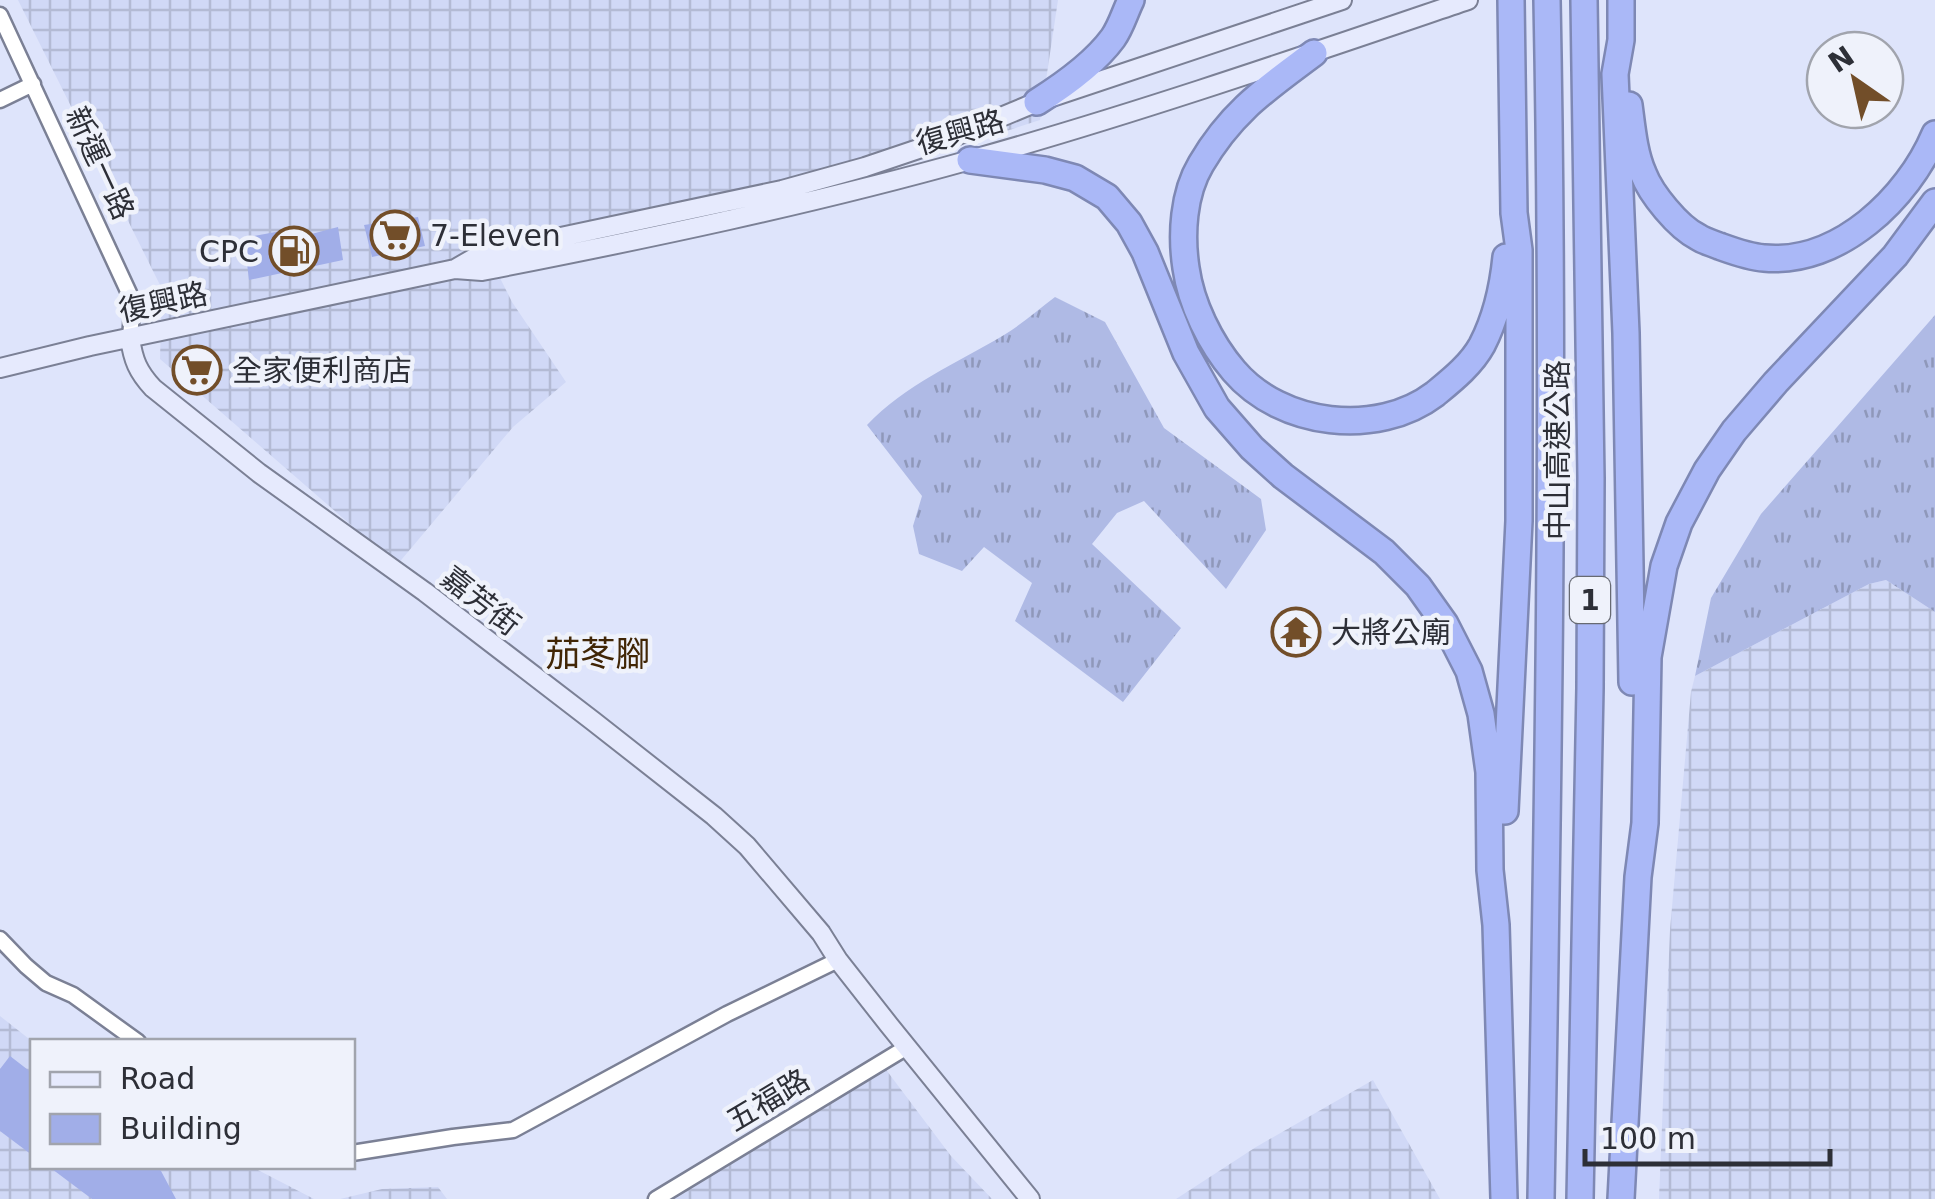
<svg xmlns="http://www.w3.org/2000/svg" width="1935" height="1199" viewBox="0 0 1935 1199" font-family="'DejaVu Sans','Noto Sans TC',sans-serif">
<defs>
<pattern id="industrial-grid" width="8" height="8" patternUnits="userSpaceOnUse" patternTransform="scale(2.5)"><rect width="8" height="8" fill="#d0d8f6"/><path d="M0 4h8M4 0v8" fill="none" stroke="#b3bad4"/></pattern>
<pattern id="grass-tufts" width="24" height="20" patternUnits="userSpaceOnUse" patternTransform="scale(2.5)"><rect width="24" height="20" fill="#afbae5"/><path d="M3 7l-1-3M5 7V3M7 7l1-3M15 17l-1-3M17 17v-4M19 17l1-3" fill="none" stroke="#8f98ba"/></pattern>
</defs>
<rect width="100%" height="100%" fill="#dee4fb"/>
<path fill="url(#industrial-grid)" d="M18 0H1058L1040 120 856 180 495 268 512 302 566 382 513 427 397 565 160 359 162 289Z
M1886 580 1935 612V1199H1659L1670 930 1691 692 1695 676 1869 584Z
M0 1016 33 1042 32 1166 252 1167 314 1199H0Z
M884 1067 951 1156 992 1199H654Z
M1373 1080 1440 1199H1176L1256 1147Z
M438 1187 447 1199H340L382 1189Z"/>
<path fill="url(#grass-tufts)" d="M1055 297 1105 322 1164 428 1261 499 1266 530 1226 589 1144 501 1117 513 1092 544 1181 628 1123 702 1015 621 1032 583 984 547 962 571 919 554 913 526 922 496 867 425C905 385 957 363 1004 335 1022 324 1038 310 1055 297Z
M1935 315V612L1886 580 1869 584 1695 676 1711 598 1761 514Z"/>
<path fill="#a1aee8" d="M418 217 425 246 372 257 364 225Z
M338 227 343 260 249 280 244 238 281 231 285 241Z
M10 1056 32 1073V1155L0 1131V1069Z
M48 1166H155L161 1171 176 1199H92Z"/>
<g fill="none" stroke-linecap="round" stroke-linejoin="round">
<g stroke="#7b8095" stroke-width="19">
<path id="street" d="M0 15 129 293 132 313 130 338
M0 100 33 84
M0 939 26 966 46 983 73 995 138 1042
M352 1153 453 1137 513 1130 727 1014 838 960
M656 1199 907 1047"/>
</g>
<g stroke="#7b8095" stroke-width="22">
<path id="secondary" d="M455 269 481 254 782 190 865 167 948 139 1037 102 1342 0
M130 338C133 360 138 372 153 388L259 473 425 592 593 721 714 816 747 846 821 933 838 960 889 1025 1030 1199
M0 368 90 346 455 269 482 271C646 239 809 205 970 160 1138 113 1303 56 1468 0"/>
</g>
<g stroke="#7e88b4" stroke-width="30">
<path id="highway" d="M1621 0V40L1615 74 1626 333 1632 682
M1314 53C1266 89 1232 111 1201 164 1183 194 1181 235 1186 268 1191 304 1210 343 1234 371 1281 426 1377 438 1435 394 1452 380 1471 365 1482 345 1496 318 1503 287 1506 257
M1037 102C1064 85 1094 64 1113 38 1121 27 1125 12 1131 0
M1629 105C1632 127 1634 153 1643 173 1651 194 1678 227 1698 237 1704 241 1712 243 1719 246 1733 251 1749 257 1764 258 1839 265 1908 198 1935 134
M970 160 1045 170 1075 178 1107 197 1129 223 1145 252 1186 353 1217 408 1252 448 1283 476 1384 552 1418 586 1445 624 1469 671 1481 714 1489 772 1490 870 1496 925 1504 1199
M1505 811 1519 521V250L1514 213 1511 0
M1541 1199C1548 799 1555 400 1547 0
M1580 1199 1590 688 1591 478 1584 0
M1621 1199 1638 877 1645 823 1648 657 1664 566 1679 523 1707 470 1734 431 1776 382 1895 256 1935 202"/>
</g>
<use href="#street" stroke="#fff" stroke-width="14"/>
<use href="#secondary" stroke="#e6eafd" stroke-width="18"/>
<use href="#highway" stroke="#aab8f7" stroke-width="25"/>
</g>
<defs>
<g id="supermarket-ring" transform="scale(2.5)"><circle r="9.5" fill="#eff2fb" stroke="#724e29" stroke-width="1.5"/><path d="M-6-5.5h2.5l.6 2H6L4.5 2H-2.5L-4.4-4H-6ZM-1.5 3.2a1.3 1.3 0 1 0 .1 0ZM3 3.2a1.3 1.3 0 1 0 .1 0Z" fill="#724e29"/></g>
<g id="fuel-ring" transform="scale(2.5)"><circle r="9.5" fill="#eff2fb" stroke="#724e29" stroke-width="1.5"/><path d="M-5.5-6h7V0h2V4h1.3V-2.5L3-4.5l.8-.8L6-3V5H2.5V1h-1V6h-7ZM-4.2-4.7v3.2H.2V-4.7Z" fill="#724e29"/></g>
<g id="temple-ring" transform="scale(2.5)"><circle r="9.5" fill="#eff2fb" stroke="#724e29" stroke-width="1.5"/><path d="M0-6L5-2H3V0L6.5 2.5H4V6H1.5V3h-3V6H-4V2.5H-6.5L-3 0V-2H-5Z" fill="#724e29"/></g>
</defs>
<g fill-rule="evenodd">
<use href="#supermarket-ring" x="395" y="235"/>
<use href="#fuel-ring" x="294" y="251"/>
<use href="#supermarket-ring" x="197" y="370"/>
<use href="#temple-ring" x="1296" y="632"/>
</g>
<g text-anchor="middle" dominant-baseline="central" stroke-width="9" stroke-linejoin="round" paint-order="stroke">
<rect fill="#eff2fb" stroke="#676a72" stroke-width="2.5" x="1570" y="577" width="40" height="46" rx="8"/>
<g font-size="28" font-weight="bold" fill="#2d2f37">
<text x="1590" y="600">1</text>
</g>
<g font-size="30" fill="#2d2f37" stroke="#eff2fb">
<text transform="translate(960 132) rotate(-16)">復興路</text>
<text transform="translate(100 163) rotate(65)">新運一路</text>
<text transform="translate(163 302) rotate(-12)">復興路</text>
<text transform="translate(1557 450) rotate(-90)">中山高速公路</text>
<text transform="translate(481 601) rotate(38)">嘉芳街</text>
<text transform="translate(768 1100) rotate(-31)">五福路</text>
</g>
<g font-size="30" fill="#2d2f37" stroke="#eff2fb" text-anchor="start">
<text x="430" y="235">7-Eleven</text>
<text x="259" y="251" text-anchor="end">CPC</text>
<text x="232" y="370">全家便利商店</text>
<text x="1331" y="632">大將公廟</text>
</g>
<g font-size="35" fill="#412606" stroke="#eff2fb">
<text x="598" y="654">茄苳腳</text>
</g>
</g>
<rect x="30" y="1039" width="325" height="130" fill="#eff2fb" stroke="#a1a4ad" stroke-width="2.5"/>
<rect x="50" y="1072" width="50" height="15" fill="#e6eafd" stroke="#a1a4ad" stroke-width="2.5"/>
<text x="120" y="1089" font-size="30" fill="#2d2f37">Road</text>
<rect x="50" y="1114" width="50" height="30" fill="#a1aee8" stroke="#a1a4ad" stroke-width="2.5"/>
<text x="120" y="1139" font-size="30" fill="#2d2f37">Building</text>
<g transform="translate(1855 80) rotate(326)"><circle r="48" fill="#eff2fb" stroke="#a1a4ad" stroke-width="2.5"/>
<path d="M0-8L18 38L0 25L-18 38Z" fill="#724e29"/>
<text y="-15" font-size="28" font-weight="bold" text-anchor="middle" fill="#2d2f37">N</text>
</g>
<path d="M1585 1149v15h245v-15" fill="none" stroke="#2d2f37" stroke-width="5"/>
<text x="1600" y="1149" font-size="30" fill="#2d2f37" stroke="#eff2fb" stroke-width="8" paint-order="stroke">100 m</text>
</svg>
